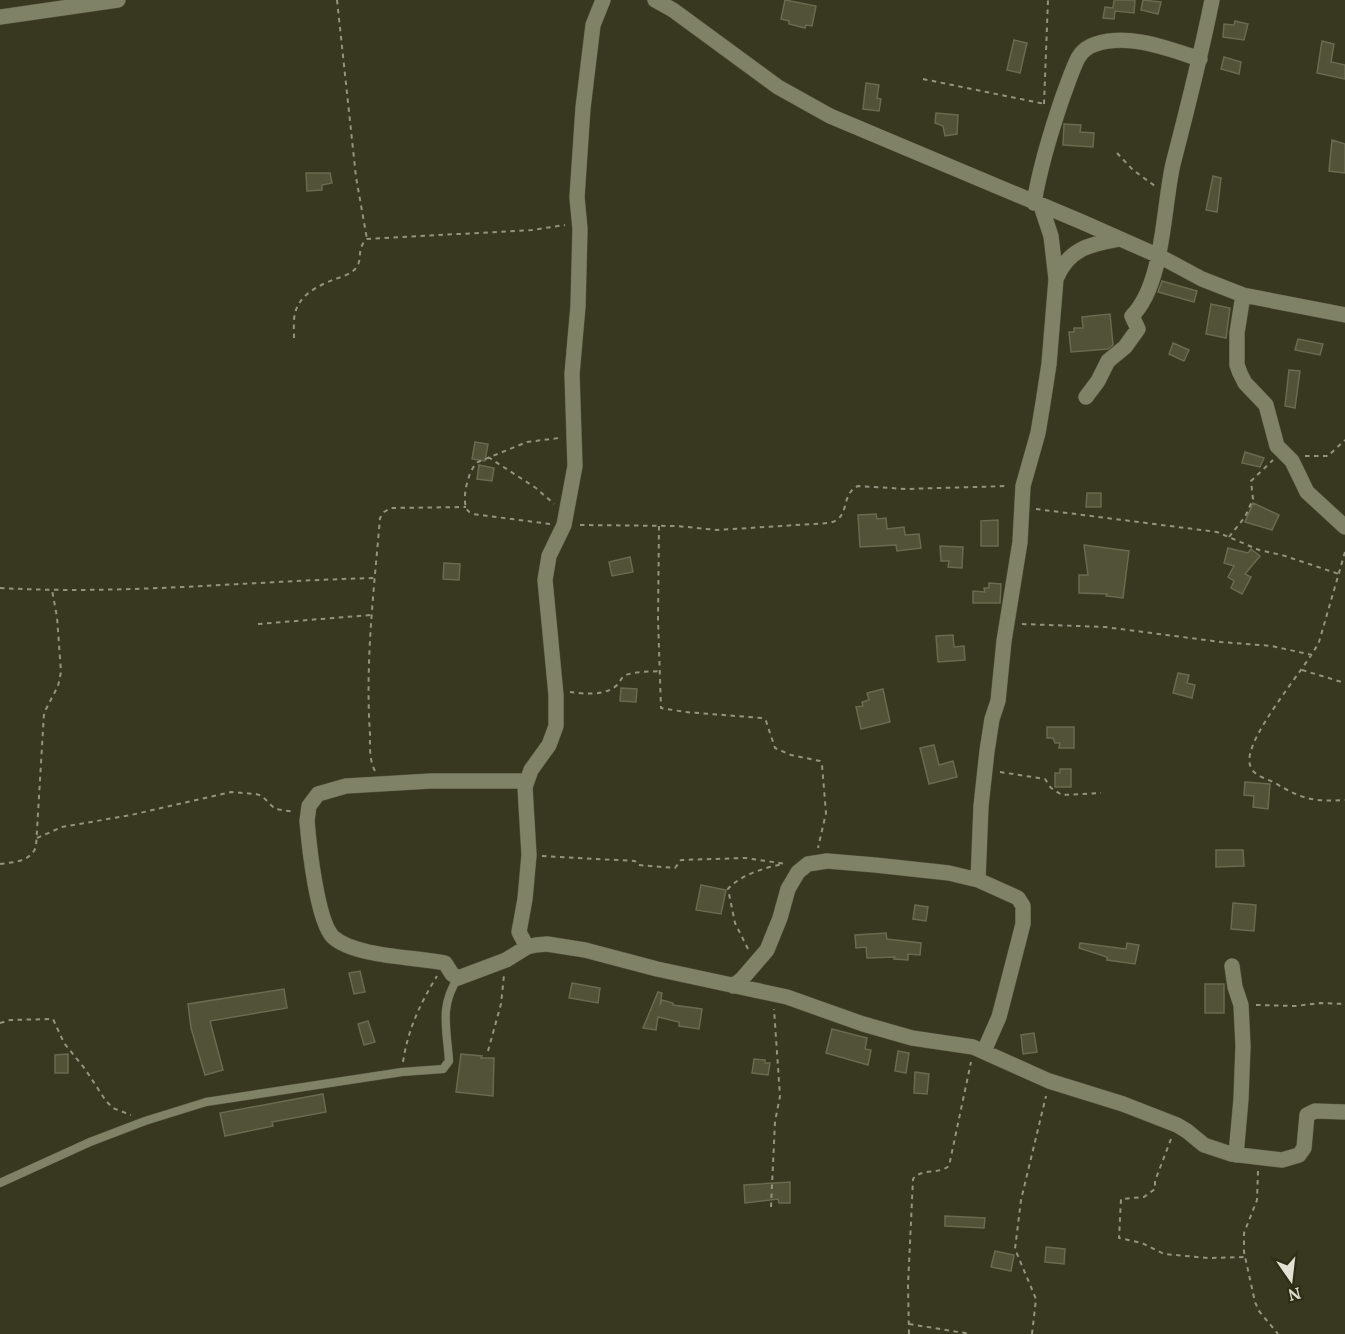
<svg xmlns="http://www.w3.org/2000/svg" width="1345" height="1334" viewBox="0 0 1345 1334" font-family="'PT Serif',serif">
<rect width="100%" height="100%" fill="#383820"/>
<path fill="#515238" stroke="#696a50" stroke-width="1.5" d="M785 0 816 6 812 26 806 25 805 28 789 24V21L781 19Z
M1114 0H1135L1134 13 1115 11 1114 19 1103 18 1105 7 1113 8Z
M1143 0 1161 2 1158 14 1141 10Z
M1235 21 1248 24 1244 40 1223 37 1224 24 1234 25Z
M1014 40 1027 43 1020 73 1007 70Z
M1322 41 1334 44 1331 62 1345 65V79L1317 73Z
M1224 57 1241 62 1239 74 1221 69Z
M866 83 879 85 877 98 881 99 879 111 863 109Z
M936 113 958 115 957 134 945 136 943 126 935 123Z
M1064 124 1081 125 1080 132 1094 133 1093 147 1063 145Z
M1332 140 1345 144V173L1329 171Z
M306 173H330L332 183 322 185V190L307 191Z
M1213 176 1221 178 1217 212 1206 210Z
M1162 281 1197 291 1194 302 1158 292Z
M1211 304 1230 308 1226 338 1206 334Z
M1110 314 1113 345 1108 349 1071 352 1069 332H1074V328H1083L1082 317Z
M1298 339 1323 344 1320 355 1295 350Z
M1173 343 1189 350 1184 361 1169 354Z
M1289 370 1300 371 1295 408 1285 406Z
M475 442 488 444 485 461 472 459Z
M1245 452 1264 458 1260 467 1242 463Z
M479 465 494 468 492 481 477 479Z
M1087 493H1101V507H1086Z
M1253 503 1279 515 1272 530 1245 522Z
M876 514 877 519 886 518 887 529 904 527 905 535 919 534 921 548 897 551 896 545 860 547 858 515Z
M998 520V546H981V521Z
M1084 545 1129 551 1123 598 1106 596 1107 594 1079 593V575H1088Z
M940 546 963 547 962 568 948 567 949 561H941Z
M1228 548 1248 553 1251 549 1260 556 1245 574 1251 577 1242 594 1231 588 1234 581 1228 577 1234 566 1224 563Z
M630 557 633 572 612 576 609 562Z
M444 563 460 564 459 580 443 579Z
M989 583 1001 584 1000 603H973V591L985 592 984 588H989Z
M953 635 954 647 964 646 965 660 938 662 936 636Z
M1178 673 1189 675 1187 683 1195 685 1192 698 1173 693Z
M621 688 637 689 636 702 620 701Z
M883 689 890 722 861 729 856 707 863 706 862 702 869 700 867 693Z
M1047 727H1074V748H1059L1060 743H1055L1053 738H1047Z
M934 745 939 765 953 761 957 777 929 784 920 748Z
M1060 769H1071V787H1055V773H1060Z
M1245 782 1270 784 1268 809 1253 807 1254 796 1244 795Z
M1216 850H1243L1244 866 1216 867Z
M701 885 726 890 721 914 696 910Z
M1233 903 1256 905 1254 931 1231 929Z
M915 905 928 907 926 921 913 919Z
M886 933 887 939 921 943 920 955 908 954V960L894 959 895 957 867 958 866 947 856 948 855 935Z
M1080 943 1126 949 1127 943 1139 945 1135 964 1107 960V957L1079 948Z
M360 971 365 992 354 994 349 973Z
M572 983 600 988 598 1003 569 998Z
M1205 984H1224V1013H1205Z
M284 989 287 1008 210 1021 223 1070 205 1075 191 1028 188 1004Z
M658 992 662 993 660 1005 662 1000 673 1003V1005L702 1009 699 1029 679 1026V1022L658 1017 656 1030 643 1028Z
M368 1021 375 1042 364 1045 358 1024Z
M832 1029 867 1038 865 1049 871 1050 868 1065 826 1053Z
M1034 1033 1037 1052 1023 1054 1021 1035Z
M898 1051 909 1053 906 1073 895 1071Z
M68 1054V1073H55V1055Z
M461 1054 482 1056 481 1058H494L493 1096 456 1092Z
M754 1059 765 1060V1063H770L768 1075 752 1073Z
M915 1072 929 1074 927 1094 914 1093Z
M323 1094 326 1112 272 1122 273 1126 225 1136 220 1113Z
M790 1182V1203H779L778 1199 745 1203 744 1185Z
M945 1216 985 1218 984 1228 945 1226Z
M1046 1247 1065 1249 1064 1264 1045 1262Z
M995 1251 1014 1255 1011 1271 991 1267Z"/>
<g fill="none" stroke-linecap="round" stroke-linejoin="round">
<g stroke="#555641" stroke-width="9">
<path id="lane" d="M0 1183 90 1142 145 1121 206 1102 402 1072 443 1069 449 1061C447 1029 439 1006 458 978"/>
</g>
<g stroke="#555641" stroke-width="16">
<path id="street" d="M655 0 673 10 778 87 830 116 1082 222 1159 256 1202 279 1243 295 1345 315
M0 17 118 0
M1034 203C1040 166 1051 131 1063 96 1068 83 1072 70 1078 58 1082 51 1089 46 1096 44 1130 33 1168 49 1200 59
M1041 206 1051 236 1056 279
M1243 295 1237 333V365L1240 373 1245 383 1266 405 1277 446 1292 461 1307 492 1345 527
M1086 397 1098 381 1108 361 1125 347 1138 329 1132 316C1164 284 1163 207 1173 164 1187 110 1201 55 1212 0
M526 781H431L346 786 318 794 309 806 307 821C309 845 317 921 333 937 355 957 416 957 445 963L452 974 458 978 506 960 527 947 536 945 547 944 585 950 657 969 787 997 863 1024 912 1038 973 1047 1049 1081 1123 1104 1177 1125 1187 1131 1204 1145 1231 1154 1282 1160 1299 1155 1304 1148 1307 1115 1315 1111 1345 1112
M978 880 981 806 987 751 992 719 998 701 1004 641 1020 542 1023 486 1038 433 1043 403 1049 364 1056 279C1068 249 1090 244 1119 239
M527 947 519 932 525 899 529 855 525 787 531 770 549 745 556 726V695L545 580 549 556 564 525 575 466 572 374 578 306 580 229 577 197 583 108 593 25 603 0
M1232 966 1235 987 1241 1005 1243 1046 1241 1099 1236 1155
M733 986 742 979 767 950 780 918 788 889 798 872 808 864 827 861 875 865 949 873 978 880 1018 898 1023 906V924L999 1017 984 1051"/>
</g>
<path stroke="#939380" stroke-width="2" stroke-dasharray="4.5 4.5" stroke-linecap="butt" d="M337 0 356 177 367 239
M923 79 1045 104
M1044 104 1048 0
M1117 153 1133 170 1155 186
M294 338C294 330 293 317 296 310 302 293 320 285 335 279 342 277 351 274 356 268 363 260 356 248 367 239L532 230 565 225
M1305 456H1328L1345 440
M488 457 536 488 554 504
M1036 509 1217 532 1259 550 1282 555 1339 574
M550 524 473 514C469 512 467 511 466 507 462 496 469 468 478 462L527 442 559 438
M580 525 677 526 717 530 829 523C852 518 839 495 858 486L906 489 1008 486
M659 526 658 619 661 708 685 712 762 718 766 721 775 748 791 755 820 761 822 765 826 813 818 848
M1229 537 1245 517 1253 499 1251 481 1273 460
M1345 552 1319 642C1307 667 1242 740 1250 765 1253 776 1266 778 1275 783 1302 799 1313 802 1345 800
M0 588C125 595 250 581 375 578
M258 624 371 615
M1022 624 1105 627 1221 642 1272 646 1312 655
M1302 670 1345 683
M570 692C584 694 606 696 617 685 621 681 621 677 626 675 637 671 649 672 660 671
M375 771C369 760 370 746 370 734 365 662 374 590 380 518L384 512 391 508 466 507
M1000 772 1045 779 1051 788 1062 795 1101 793
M37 838 62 827 131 815 231 792 256 794 262 796 275 809 295 812
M542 856 635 861 638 865 675 868 681 860 745 858 787 864
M0 864C14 862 30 862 36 847L44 713 58 686 61 672 57 617 52 590
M748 949 735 923 728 889C740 875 766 867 784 864
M1256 1005 1296 1006 1320 1003 1345 1004
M0 1023 10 1020 53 1019 64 1043 85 1069 106 1101 113 1108 131 1115
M488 1051 501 1004 504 975
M403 1062C408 1029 420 1004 437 976
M1171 1139 1155 1181V1189L1144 1197 1121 1199 1119 1238 1142 1243 1164 1254 1208 1258 1245 1257
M1258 1171 1257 1200 1244 1233V1252L1255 1302 1259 1311 1278 1334
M771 1207 775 1122 780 1096 774 1009
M909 1324 971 1334
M909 1334 908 1285 913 1179C921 1168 937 1175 949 1166L971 1062
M1032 1334 1036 1299 1015 1249 1021 1200 1046 1096"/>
<use href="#lane" stroke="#808267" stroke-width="8"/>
<use href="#street" stroke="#808267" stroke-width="15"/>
</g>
<g transform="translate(1291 1280) rotate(166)" stroke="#2e2e16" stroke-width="4.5" paint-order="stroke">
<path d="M0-4.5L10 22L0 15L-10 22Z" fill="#e1e2d4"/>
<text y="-9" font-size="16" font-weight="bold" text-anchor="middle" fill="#e1e2d4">N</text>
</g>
</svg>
